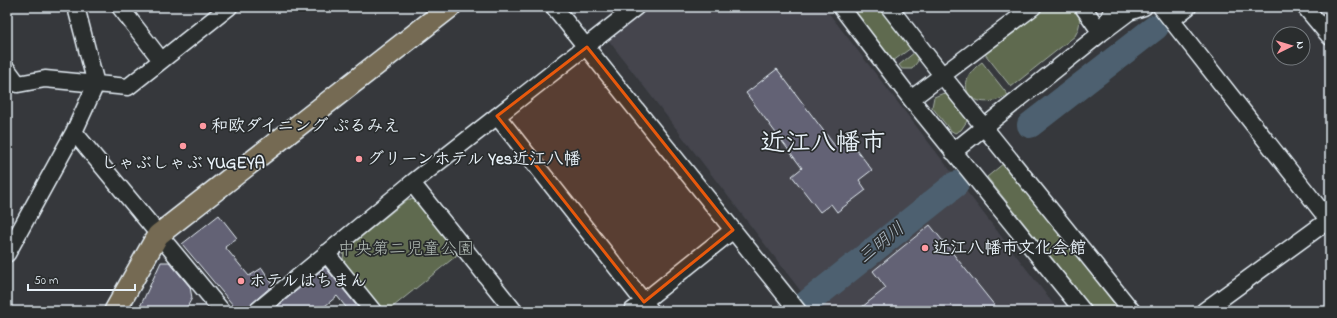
<svg xmlns="http://www.w3.org/2000/svg" width="1337" height="318" viewBox="0 0 1337 318" font-family="'Indie Flower','Klee One',sans-serif">
<rect width="100%" height="100%" fill="#36383c"/>
<filter id="ink" filterUnits="userSpaceOnUse"><feTurbulence type="fractalNoise" baseFrequency=".025" numOctaves="2"/><feDisplacementMap in="SourceGraphic" scale="8" xChannelSelector="R" yChannelSelector="G"/><feConvolveMatrix kernelMatrix="1 2 1 2 8 2 1 2 1" color-interpolation-filters="sRGB"/></filter>
<g filter="url(#ink)">
<path fill="#44454d" d="M642 7H824L1059 311H816L606 37Z"/>
<path fill="#5f6a50" stroke="#a4aea4" d="M851 7H879L911 48 893 61Z
M1044 7H1076C1081 18 1081 25 1075 36L1011 87 985 54Z
M915 52 918 61 912 69H902L899 65Z
M982 62 1008 95C975 115 948 87 982 62Z
M944 93C953 98 964 110 967 121L961 130 955 133 950 130 932 107 934 97Z
M1004 163 1120 311H1094L987 177Z
M408 199 419 200 457 250 456 256 389 310 381 309 343 260 344 251Z"/>
<g fill="none" stroke-linecap="round" stroke-linejoin="round">
<path stroke="#4d6170" stroke-width="26" d="M1030 125 1156 27
M807 303 956 184"/>
</g>
<path fill="#646274" stroke="#e8f1f8" d="M777 69 835 146 847 137 872 170 859 180 866 190 837 212 831 204 820 212 792 176 802 168 746 93Z
M219 215 237 238 225 247 249 276 262 268 273 285 251 304 248 311H238L182 244Z
M930 225 999 311H857L886 288 873 271Z
M161 262H169L190 287 192 298 185 311H138Z
M325 267 361 311H349L337 296 319 311H272Z"/>
<g fill="none" stroke-linecap="round" stroke-linejoin="round">
<g stroke="#e8f1f8" stroke-width="19">
<path id="minor" d="M120 7 161 60
M554 7 798 311
M841 7 911 99 1083 311
M889 7 942 75 1132 311
M1083 7 1101 33
M1161 7 1330 222
M1305 7 1330 37
M1171 20 1188 7
M1103 30 1114 7
M7 69 18 84 45 79 128 87 229 7
M911 99 1033 7
M497 116 651 311
M74 132 222 311
M953 152 1101 33 1129 12 1144 7
M412 183 514 311
M326 253 373 311
M7 254 74 132 96 84 76 7
M257 311 412 183 636 7
M632 311 733 230
M1204 311 1330 219"/>
</g>
<g stroke="#e8f1f8" stroke-width="24">
<path id="major" d="M115 311 158 235 450 7"/>
</g>
<use href="#minor" stroke="#2a2d2e" stroke-width="16"/>
<use href="#major" stroke="#756b52" stroke-width="21"/>
</g>
</g>
<path fill="#e8590c" fill-opacity="0.2" stroke="#e8590c" stroke-width="3" stroke-linejoin="round" d="M587 47 733 230 644 302 497 116Z"/>
<g fill="#ff9aa2" stroke="#2a2d2e" stroke-width="1.5">
<circle cx="203" cy="126" r="4"/>
<circle cx="183" cy="146" r="4"/>
<circle cx="359" cy="159" r="4"/>
<circle cx="925" cy="248" r="4"/>
<circle cx="241" cy="281" r="4"/>
</g>
<g text-anchor="middle" dominant-baseline="central" stroke-width="3.5" stroke-linejoin="round" paint-order="stroke">
<g font-size="17" font-weight="bold" fill="#e8f1f8" stroke="#2a2d2e" text-anchor="start">
<text x="211" y="126">和欧ダイニング ぷるみえ</text>
<text x="367" y="159">グリーンホテル Yes近江八幡</text>
<text x="183" y="163" text-anchor="middle">しゃぶしゃぶ YUGEYA</text>
<text x="933" y="248">近江八幡市文化会館</text>
<text x="249" y="281">ホテルはちまん</text>
</g>
<g font-size="17" fill="#b1bbb5" stroke="#2a2d2e">
<text x="406" y="249">中央第二児童公園</text>
</g>
<g font-size="18" font-style="italic" fill="#aab7c2" stroke="#2a2d2e">
<text transform="translate(882 244) rotate(-39)">三明川</text>
</g>
<g font-size="25" font-weight="bold" fill="#e8f1f8" stroke="#2a2d2e">
<text x="823" y="144">近江八幡市</text>
</g>
</g>
<rect width="1337" height="318" fill="none" stroke="#2a2d2e" stroke-width="24"/>
<rect x="12" y="12" width="1313" height="294" fill="none" stroke="#e8f1f8" stroke-width="1.5" filter="url(#ink)"/>
<g transform="translate(1291 46) rotate(85)"><circle r="19" fill="#2a2d2e" stroke="#767b7f"/>
<path d="M0-3L7 15L0 10L-7 15Z" fill="#ff9aa2"/>
<text y="-6" font-size="11" font-weight="bold" text-anchor="middle" fill="#e8f1f8">N</text>
</g>
<path d="M28 284v6h107v-6" fill="none" stroke="#e8f1f8" stroke-width="2"/>
<text x="34" y="284" font-size="12" fill="#e8f1f8" stroke="#2a2d2e" stroke-width="3" paint-order="stroke">50 m</text>
</svg>
